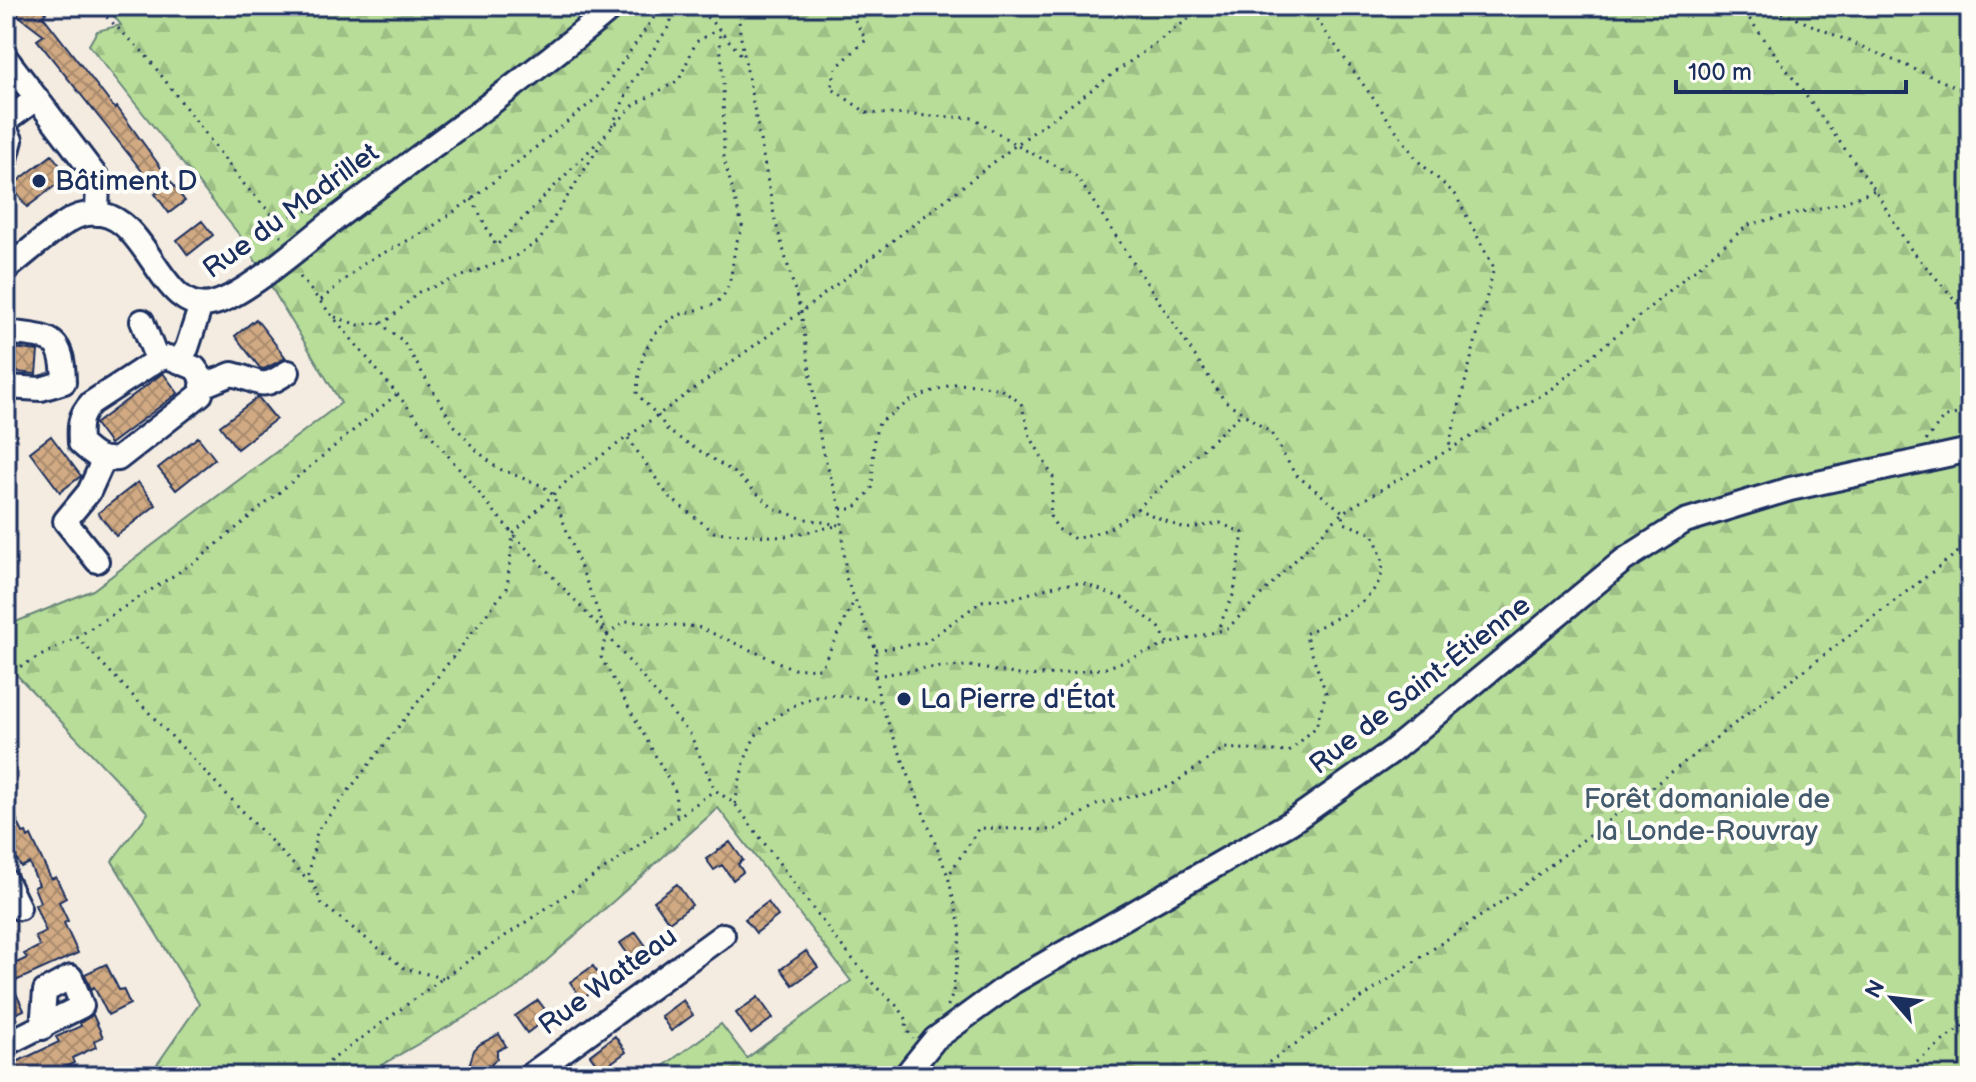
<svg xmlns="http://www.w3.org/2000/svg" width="1976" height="1082" viewBox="0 0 1976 1082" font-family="'Balsamiq Sans',sans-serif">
<defs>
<pattern id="forest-firs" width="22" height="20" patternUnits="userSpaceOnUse" patternTransform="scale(2)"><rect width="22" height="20" fill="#b7dd98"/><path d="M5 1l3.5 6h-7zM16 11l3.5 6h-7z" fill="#9dbe85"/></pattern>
<pattern id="building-cross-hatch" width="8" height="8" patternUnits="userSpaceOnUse" patternTransform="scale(2)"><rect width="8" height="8" fill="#d1aa83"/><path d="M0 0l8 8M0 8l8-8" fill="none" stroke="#a98b6e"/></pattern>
</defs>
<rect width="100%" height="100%" fill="#f4ece0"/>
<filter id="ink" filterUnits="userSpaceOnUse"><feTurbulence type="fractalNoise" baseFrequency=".0125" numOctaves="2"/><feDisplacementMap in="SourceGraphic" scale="16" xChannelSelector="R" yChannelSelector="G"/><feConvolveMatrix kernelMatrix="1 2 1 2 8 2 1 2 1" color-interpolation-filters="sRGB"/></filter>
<g filter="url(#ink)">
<path fill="url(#forest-firs)" stroke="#69867b" stroke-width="2" d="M106 6H1970V1076H904L907 1059 888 1076H650L721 1024 747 1058 851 981 718 808 516 988 362 1076H149L199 1004 112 861 148 813 14 672 6 670V626L93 590 341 403 241 237 89 45 97 31 121 25Z"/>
<path fill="url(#building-cross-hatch)" stroke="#1b2f5e" stroke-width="2" d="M6 6H36L46 13 43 16 115 109 117 107 185 201 169 213 155 194 158 192 134 161 37 40 44 35Z
M52 155 68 176 27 207 11 186Z
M202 221 213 235 188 255 177 240Z
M256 319 286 358 264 369 260 368 235 336Z
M6 347 38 351 36 374 6 371Z
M163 373 178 393 110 444 95 424Z
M258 397 276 419 237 449 220 426Z
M51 436 81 476 60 492 30 452Z
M198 437 215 459 176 490 158 468Z
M138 482 156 505 116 536 98 513Z
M6 797 23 833 26 832 28 838 31 836 51 879 56 877 66 898 59 902 68 921 64 923 78 953 11 983 24 1010 6 1018V968L27 958 24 954 40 946 35 937 46 932 35 905 40 902 34 887 39 885 29 863 21 867 6 840Z
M730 842 743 860 738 864 743 872 733 880 722 865 714 870 706 859Z
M677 884 692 905 669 922 654 901Z
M768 902 778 916 756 933 745 919Z
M636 932 646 946 630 957 620 943Z
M806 951 818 967 793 985 781 969Z
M106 964 119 990 123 989 130 1004 108 1015 94 987 91 989 85 974Z
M593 966 605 983 582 999 570 982Z
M758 997 773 1018 751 1034 736 1013Z
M538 1000 550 1016 527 1033 515 1016Z
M683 1000 693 1015 671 1031 661 1016Z
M93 1015 103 1037 94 1041 96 1047 72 1058 74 1063 58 1070 60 1076H6V1067L59 1042 56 1037 81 1026 80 1023Z
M499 1034 506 1046 497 1051V1058L490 1066 483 1067 480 1076 467 1072 474 1050 480 1044Z
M615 1036 626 1052 601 1070 590 1055Z"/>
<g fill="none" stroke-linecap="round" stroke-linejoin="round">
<g stroke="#1b2f5e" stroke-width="28">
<path id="minor" d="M6 58 98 179 97 214
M6 121 37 98
M6 131 11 140 6 159
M6 269C24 256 60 222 79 216 148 194 155 321 215 303 247 294 306 242 334 220 427 149 524 82 614 6
M142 321 157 360
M6 332C48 338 63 332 64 382
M168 357 195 368 204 381 201 394 118 459C100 461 93 455 80 443 79 426 79 416 91 403L157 360Z
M179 361 187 348 201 305
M202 386 232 374C262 381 259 392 288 372
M6 387 41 389 64 382
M97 561 65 521 89 492 103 461
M6 881 19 908
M6 1044 82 1006 71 977 45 991 42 1028
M529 1076 723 935
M905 1076 935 1039 1013 982 1290 823 1391 752 1624 560 1685 521 1790 489 1970 450"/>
</g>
<path stroke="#1b2f5e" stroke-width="3" stroke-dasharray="2 6" stroke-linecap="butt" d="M95 6 145 54 242 182 275 218 282 238
M695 6 719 29 743 57
M738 6 740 33 775 220 801 312 822 449 841 509 846 578 876 650 875 676 880 702 948 876 961 931 953 993 947 1008
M847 6 866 40 836 68 831 88 867 113 974 118 1016 145 1077 177 1224 400 1271 433 1295 474 1343 512 1344 523 1373 534C1376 542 1380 551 1382 559 1389 598 1333 619 1305 634L1326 693 1316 727 1289 752 1224 748 1169 787 1096 805 1054 830 979 828 948 876
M1307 6 1418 161 1455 194 1494 268 1449 446
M1740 6 1875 190 1909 247 1970 317
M1767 6 1970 93
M612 126 632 82 669 26 676 6
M472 199 496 246 634 105 679 80 696 42 719 29 723 79 724 159 743 229C730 247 736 272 725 293 717 308 697 309 682 314 649 325 638 362 637 394L659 417 668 431 735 473 773 508 801 518 839 525
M275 218 302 213 324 203
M300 277 513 534 607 635 690 734 715 790 735 804 832 934 875 986 899 1008 907 1020 906 1028 913 1039
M321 300 364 263 426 231 472 199 598 97 662 6
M335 317 358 325 386 322 419 292 514 257 539 241 606 136
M380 323 403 341 454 425 473 447 497 468 543 486 553 495 607 635 601 657 675 791 677 816
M628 438 669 497 714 532 781 537 836 526
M1926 441 1943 418 1970 410
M841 509H854L872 489 874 438 879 423 908 402 930 392 954 384 980 385 1000 389 1021 403 1030 436 1053 477 1050 516 1058 529 1075 539 1109 529 1137 509 1185 529 1220 523 1243 533 1234 593 1218 629
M1137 509 1242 413
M607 635 626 621 698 627 794 669 821 668 853 603
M77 637 311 883
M876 650 924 643 982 601 1010 599 1058 585 1082 583 1122 598 1159 627 1168 644
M6 674 77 637 198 560 397 394
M875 676 926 668 970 666 1025 676 1070 673 1106 668 1168 644 1227 629 1343 512 1552 389 1748 225 1845 202 1875 190
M735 804C740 780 743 756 757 734 761 727 769 723 775 718 811 690 838 692 880 702
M443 978 404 968 322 904 309 874 317 831 507 588 513 534 569 479 801 312 1016 145 1206 6
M310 1076 443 978 628 853 715 790
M1249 1076 1514 893 1970 543
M1898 1076 1970 1020"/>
<use href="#minor" stroke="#fdfcf7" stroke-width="22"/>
</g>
</g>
<g fill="#1b2f5e" stroke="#fdfcf7" stroke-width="3">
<circle cx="39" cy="181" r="8"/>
<circle cx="904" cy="699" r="8"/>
</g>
<g text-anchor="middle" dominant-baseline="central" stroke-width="8" stroke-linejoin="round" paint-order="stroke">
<g font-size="28" fill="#1b2f5e" stroke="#fdfcf7" text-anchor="start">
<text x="55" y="181">Bâtiment D</text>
<text x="920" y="699">La Pierre d'État</text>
</g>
<g font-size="28" fill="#1b2f5e" stroke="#fdfcf7">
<text transform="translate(291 211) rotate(-36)">Rue du Madrillet</text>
<text transform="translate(1420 685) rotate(-38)">Rue de Saint-Étienne</text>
<text transform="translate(608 981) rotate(-36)">Rue Watteau</text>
</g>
<g font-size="28" fill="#425a6c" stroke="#fdfcf7">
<text x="1707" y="799">Forêt domaniale de<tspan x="1707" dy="32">la Londe-Rouvray</tspan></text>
</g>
</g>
<rect width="1976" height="1082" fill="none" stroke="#fdfcf7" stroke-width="32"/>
<rect x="16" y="16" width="1944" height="1050" fill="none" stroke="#1b2f5e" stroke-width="3" filter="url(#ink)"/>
<g transform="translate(1892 998) rotate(298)" stroke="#fdfcf7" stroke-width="6" paint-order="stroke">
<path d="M0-6L14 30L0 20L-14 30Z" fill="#1b2f5e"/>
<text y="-12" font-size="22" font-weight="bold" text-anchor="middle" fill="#1b2f5e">N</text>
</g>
<path d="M1676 80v12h230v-12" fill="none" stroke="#1b2f5e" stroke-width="4"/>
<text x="1688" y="80" font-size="24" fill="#1b2f5e" stroke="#fdfcf7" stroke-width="6" paint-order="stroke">100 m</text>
</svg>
